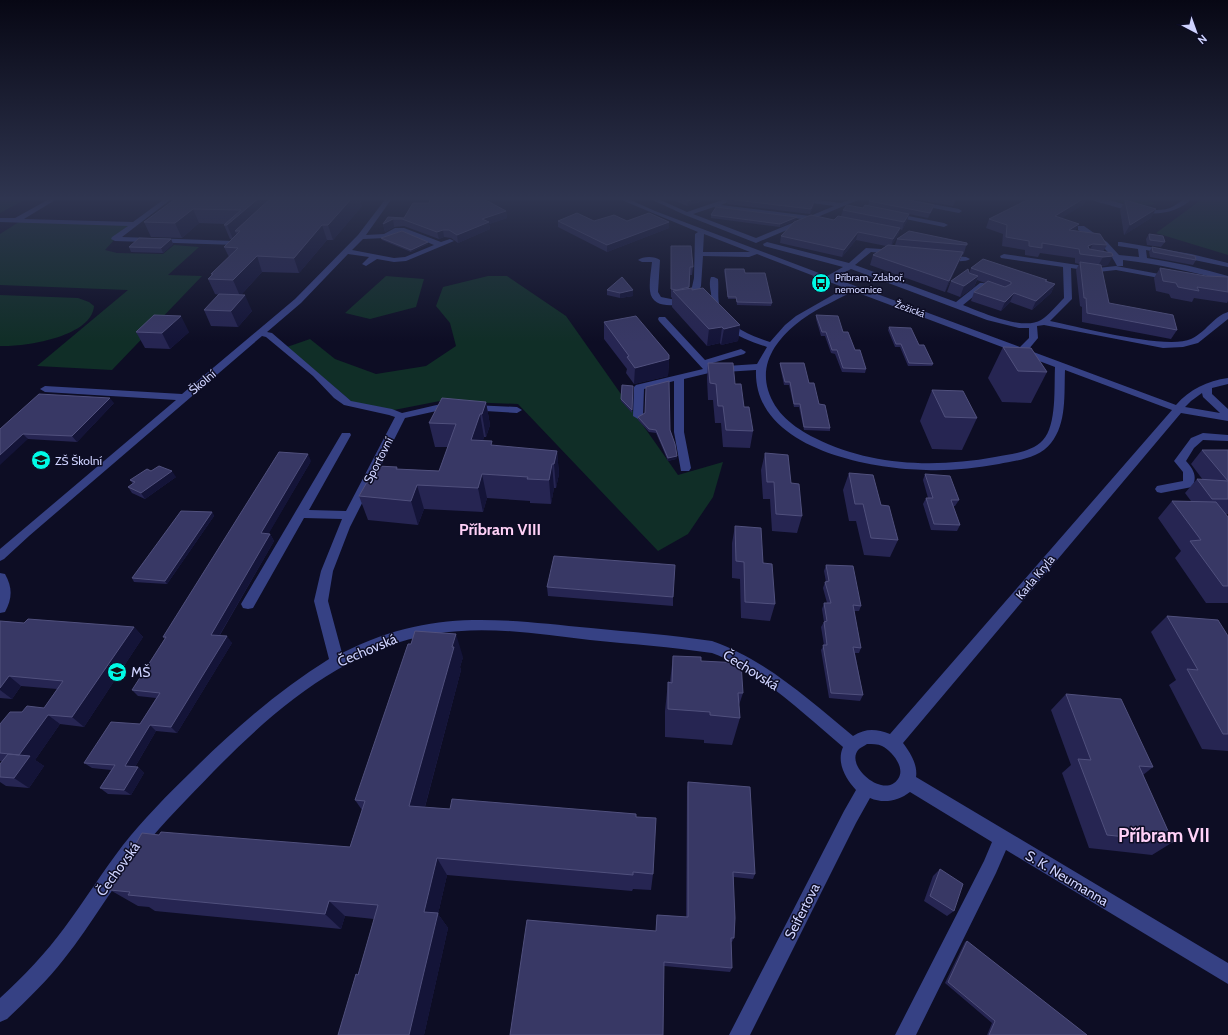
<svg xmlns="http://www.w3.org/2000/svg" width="1228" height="1035" viewBox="0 0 1228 1035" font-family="Cabin,sans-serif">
<rect width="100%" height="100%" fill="#0d0d24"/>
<path fill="#102e27" d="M0 197H30L0 213Z
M1099 197H1139L1156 204 1135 207Z
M1205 197 1228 198V255L1156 233Z
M22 220 136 224 115 239 105 250 117 253 163 254 174 245 199 247 168 275 202 276 112 370 37 366 128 290 0 285V234Z
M386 276 424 279 416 307 370 319 345 313Z
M488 276H507L566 316 678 475 723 462 713 497 688 534 658 551 518 404 440 401 394 410 352 402 287 347 310 339 335 359 376 374 426 366 456 346 450 323 436 306 443 287Z
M0 295 78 298 89 302 94 306C92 337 24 347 0 346Z"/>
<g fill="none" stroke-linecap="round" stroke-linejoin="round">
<path fill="#364184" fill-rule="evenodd" d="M53 197H60L24 219 133 222 167 197H174L122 237 234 241 242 235 246 237 236 245 115 241 111 239 112 237 128 226 0 222V218H15Z
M387 197H393L366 235 384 234 395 228H404L441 242 450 239 454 241 406 261 394 262 377 259 366 266 362 264 369 257 348 254 301 303 267 332 272 333 351 401 392 409 402 413 441 404H452L457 407 452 410H441L405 418 350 527 333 571 328 601 342 653C431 608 496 619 591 628 631 632 672 635 712 641 766 660 809 700 853 736 866 728 876 729 890 734L1172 410 1065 370C1064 394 1067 423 1051 443 1040 458 1015 461 999 464 975 468 951 471 926 470 868 469 753 448 756 370L709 373 684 379V432L691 468 689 471H681L674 432V381L644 389 643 416 638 419 633 416 634 387 636 385 703 369 659 321 658 319 659 317H665L705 360 741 349 746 352 744 354 709 364 711 367 757 364 767 347C739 338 711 326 711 293 710 288 709 282 711 277H714L718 279C719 288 717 299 720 307 727 327 752 336 770 342L785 325 796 316 845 288 757 254 749 257 703 256 701 286 696 300C684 305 652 312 650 291 649 282 651 271 652 262H642L638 260C643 256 655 256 660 260L658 292 661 297 676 300 690 296 694 278 695 234 698 232 617 198 616 197H624L655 211 827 276 843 267 764 246 763 244 767 242 849 263 866 248 897 250 898 252 894 254 871 252 855 265 956 302 980 283H983L990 285V289L984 288 963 305C981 312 1023 331 1041 320 1049 315 1057 305 1064 298L1063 267 1001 258 1000 256 1004 254 1098 268 1116 266 1170 276 1174 278 1170 280 1116 270 1098 272 1071 268 1072 299 1050 321C1079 327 1167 350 1191 339 1205 333 1214 316 1228 312V319L1198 343 1183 347 1163 348 1044 325 1037 326 1038 338 1028 350 1176 405C1190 389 1207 381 1228 378V384L1212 388V394L1228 409V421L1181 413 903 743C910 752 918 765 916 777L1228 963V984L1006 850 996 873 916 1035H895L984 861 992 842 910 792C898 801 884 804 870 798L856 823 750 1035H729L844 811 856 790C846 779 836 763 843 747 805 715 758 670 712 653 671 647 631 644 590 640 539 634 486 625 434 634 345 648 274 710 213 772 189 797 164 822 142 849 114 884 92 924 64 959 47 981 27 1000 7 1019L0 1022V998C24 976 46 953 65 927 85 900 103 871 123 845 144 819 167 795 191 772 234 729 278 691 329 659L314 601 321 571 342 519 304 518 253 608 248 609 243 608 241 604 342 433H350L351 435 309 510 346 511 395 417 389 415 344 405 334 398 313 376 266 337 262 336 29 536 4 559 0 561V549L176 400 45 392 40 389 45 386 182 394 295 299 358 235ZM399 232H403L434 245 405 257 394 258 352 250 363 239 385 238ZM704 234 750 252H703ZM851 269 987 320 1019 328H1029V338L1020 347 834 278ZM853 291 1055 367C1054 387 1057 425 1043 440 1031 453 1010 454 995 457 935 468 870 466 815 438 793 427 775 413 768 390 760 363 776 341 795 325 812 310 834 302 853 291ZM1202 393 1203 397 1220 413 1185 407 1191 401ZM867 744C872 744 878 744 882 746 892 751 906 768 898 779 884 800 843 765 859 749 861 747 865 746 867 744Z
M646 197H654L687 212 731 197H739L738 198 721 205 810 216 834 206 783 199 780 197H795L841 203 857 197H865L756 243 685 215ZM714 207 716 208 802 219 756 238 693 214Z
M884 197H895L959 209 962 211 959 213 887 199Z
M967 197H979L980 198 977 200Z
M1086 197C1103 195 1131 209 1152 210 1158 210 1164 210 1170 208 1179 204 1184 196 1194 197 1170 221 1139 214 1109 205 1102 203 1092 201 1086 197Z
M893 213 944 223 948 225 944 227 891 216V214Z
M1078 226H1084L1094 233 1107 242 1119 255 1139 257 1138 249 1118 246V242H1121L1191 254 1228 263V267L1146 250 1147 258C1174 262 1201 268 1228 276V281C1192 272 1159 264 1123 260V266H1117C1109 249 1095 239 1078 230Z
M942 255 966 257 970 259C965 263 946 261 941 257Z
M473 405 517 407 522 410 517 413 469 410 468 408 469 406Z
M1203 433 1228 435V441L1203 440 1194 448 1186 461C1193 469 1198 476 1192 487L1161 493 1157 492 1155 489 1157 486 1183 481V472L1174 461 1191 438Z
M0 573 5 574C13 588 12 599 5 612L0 613Z"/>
</g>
<path fill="#262552" d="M178 197H359L362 206 333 240H327L299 273 262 272 241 295 252 311 238 327 211 326 204 310 219 295 215 294 208 279 212 275 211 274 229 257 224 247 232 239H230L224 225 225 224 199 223 182 238 151 237 144 222Z
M666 197H714L687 206Z
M806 197H835V200Z
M901 197H958L953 206Z
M1087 197 1083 205 1061 218 1079 224 1075 231 1107 245 1103 252 1108 265 1101 266 1109 303 1177 330 1171 339 1082 322V307L1080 306 1076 270 1079 264 1075 263V258L1040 253 1038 257 1025 255V250L1002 246 1003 234 986 228 989 219Z
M727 199 814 205 810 214 727 204Z
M1125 200 1151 218 1124 235 1120 210Z
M869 201 933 209 928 218 909 214 907 221 902 230 900 229 898 235 892 245H895L897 239 967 243 964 253 963 255H962L959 262 945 292 870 265 873 255 886 246 856 240 842 257 780 243 781 236 834 220 841 216 843 210 863 208 868 206Z
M506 211 507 218 489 224 490 229 458 243 451 238 444 237 439 239 404 226 394 227 385 232 383 224 388 217 404 218Z
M711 215 796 220 780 227 711 218Z
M558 221H627L669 222V228L607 252 558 227Z
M1149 234 1165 242 1161 247 1147 245 1146 239Z
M381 238 428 242V244L411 252 382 240Z
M171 239 173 244 163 253 131 252 129 247Z
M671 246 693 267 692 275H690L689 288 740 325 738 341 721 345 720 343 707 346 672 307V298L671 297Z
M1152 247 1196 260 1193 265 1150 257 1149 252Z
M971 268 1046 281 1055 284 1051 293 1032 310 1010 302 1001 311 971 301 974 292 985 283 977 280 974 287 960 297 947 292 951 281 969 273Z
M1160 268 1206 276 1228 278V301L1227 303 1194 298 1192 302 1171 298 1169 294 1156 291 1154 278Z
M725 269 745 273 772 303 771 306 737 305 736 299H728L724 271Z
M607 290H633V296L620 298 607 295Z
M816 315 843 332 866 369 865 373 842 372 835 354 831 353 825 336H821L816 319Z
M604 322 669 359 668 376 634 384 626 373 627 369 604 339Z
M889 327 919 345 933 364 932 366H908L900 347H895L888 330Z
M136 332H189L170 349 145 348Z
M1003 347 1047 372 1031 403 1002 402 988 378Z
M708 363 735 384 753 431 750 448 723 447 721 423H715L713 400H708L707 379Z
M780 363 809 383 830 428V431L804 430 799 407H794L789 385H784L780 366Z
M633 386 632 413 621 401V399Z
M932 390 977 418 962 450 932 449 920 421Z
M486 402 490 425 486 437H484L483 440 493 446 557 451 559 474 556 488H554L551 504 530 503V501L487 498 483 512 424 509 418 525 368 520 359 496 369 482 397 467 398 469 439 471 448 447H435L429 423Z
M114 403 77 442 28 439 0 429Z
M638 417 670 430 677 456 676 459 668 461 656 433 649 432 638 420Z
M1202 450H1228V514H1226L1228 517V603H1206L1175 558 1181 551 1158 518 1172 501H1191L1185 493 1197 479 1203 480 1191 464Z
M765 453 791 483 802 516 797 533 772 531 770 499H763L761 470Z
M311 461 268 534H270L274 541 220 635 232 643 177 733 156 731 135 767H138L144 773 131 795 108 794 100 788 111 770 92 768 84 763 140 724 156 698 138 696 132 690 165 639 163 637Z
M849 473 881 505 898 540 890 557 864 555 856 521H849L843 490Z
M925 474 959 500 955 506H953L960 525 957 531 931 530 923 504 926 498H928L923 480Z
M176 477 145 499 132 493 128 487 133 484 130 480Z
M212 512 214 516 167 584 134 582 132 578Z
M735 526 763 563 775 604 770 621 741 618 740 579 732 578V543Z
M826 565 861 606 859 611H854L861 648 859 653H855L863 695 860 701 829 698 821 650 824 645 821 627 824 622 822 609 824 603H827L823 588 825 582H826L824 571Z
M547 587 673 597V606L548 596Z
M1167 616 1228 636V751L1202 749 1169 685 1176 680 1151 632Z
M0 621 24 623 134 627 143 637 84 727 60 724 35 760 44 766 29 788 6 786 0 782V764L2 761H0V724L22 712 44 708 57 689 21 686 12 699 0 698Z
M673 656 701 661 743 693 739 705 740 718 732 745 704 743V740L665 737V711L668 682H670Z
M463 657 460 667 461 670 425 807 450 809 636 817 653 874 651 890 633 889 632 891 447 875 438 914 448 928 424 1035H338L358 975 374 919 345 916 341 929 155 911 149 907 138 906 110 890 159 835 350 847 362 810 355 800Z
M1066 694 1153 767 1143 775 1173 842 1152 855 1089 848 1062 773 1071 765 1051 710Z
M688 782 755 874 753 879 734 877V938L732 942H731L732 968 730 972 664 966 656 931 657 915 686 917 687 787Z
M940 869 954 911 947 916 924 901 933 876Z
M967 941 1087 1035H987L992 1023 945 983 965 942Z"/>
<path fill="#141438" d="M260 197H272L235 231 237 236 233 239 227 225Z
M353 197H359L362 206 333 240 328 225Z
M700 197H714L687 206 688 201Z
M721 197H728L721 199Z
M957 197H958L953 206 955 200Z
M1087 197 1083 205 1051 225 1055 216Z
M815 199 814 205 810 214 811 209Z
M934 205 933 209 928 218 930 213Z
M193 209 199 223 182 238 175 223Z
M1156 209 1151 218 1124 235 1130 225Z
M506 211 507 218 489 224 490 229 458 243 457 235 482 219Z
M909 214 907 221 902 230 904 222Z
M797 217 796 220 780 227V224Z
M393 219 394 227 385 232 383 224Z
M669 222V228L607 252V245Z
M1079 224 1074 233 1069 230Z
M322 225 327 240 299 273 294 258Z
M900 228 898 235 891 247 893 239Z
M443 230 444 237 439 239 437 232Z
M858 232 856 240 842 257 844 250Z
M171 239 173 244 163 253 161 248Z
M428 242V244L411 252V250Z
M1093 244 1088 253V246Z
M963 252 959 262 945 292 949 281Z
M257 256 262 272 240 296 233 280Z
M1113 256 1108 265 1098 266 1103 257Z
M978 276 974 287 960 297 964 286Z
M1055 284 1051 293 1032 310 1036 301Z
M633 290V296L620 298V293Z
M1014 293 1010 302 1001 311 1005 302Z
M245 295 252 311 238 327 231 311Z
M181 316 189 332 170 349 162 333Z
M740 325 738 341 721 345 724 329Z
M722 327 720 343 707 346 709 329Z
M669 359 668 376 634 384 635 368Z
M110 398 114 403 77 442 72 436Z
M486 402 490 425 486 437 482 414Z
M480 414 484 437 475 463 471 440Z
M23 434 28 439 0 465V455Z
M557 451 559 474 556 488 554 464Z
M308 454 311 461 265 540 261 533Z
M677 456 676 459 668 461V458Z
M552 464 554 488 551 504 549 480Z
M172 471 176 477 145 499 141 493Z
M482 474 487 498 483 512 478 488Z
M417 485 424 509 418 525 411 501Z
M212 512 214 516 167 584 165 581Z
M270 534 274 541 216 641 211 635Z
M134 627 143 637 84 727 72 717Z
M456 634 463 657 460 667 461 670 420 825 409 806Z
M227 636 232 643 177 733 171 727Z
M9 676 21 686 12 699 0 690V688Z
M48 715 60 724 35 760 44 766 29 788 14 778 19 755Z
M150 725 156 731 132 772 125 766Z
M138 767 144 773 131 795 124 790Z
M437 858 447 875 438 914 448 928 424 1035H409L424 912Z
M329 901 345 916 341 929 325 914Z"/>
<path fill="#383865" stroke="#50507d" d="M178 197H260L227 225H224L241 210 193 209 175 223 144 222Z
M272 197H353L328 225H322L294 258 257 256 233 280 208 279 213 274H211L238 248 224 247 240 231H235Z
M431 197H480L506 211 482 219 489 222 457 235 449 230H443L437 232 402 219H393L383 224 388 217 404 218 413 203H429Z
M678 197H700L688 201Z
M733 197H794L815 199 811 209 727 199Z
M873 197H877L890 199 891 197H893L934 205 930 213 869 201Z
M936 197H957L955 200Z
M1033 197H1086L1055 216 1079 224 1069 230 1100 234 1107 245 1093 244 1088 246 1089 249 1112 253 1113 256 1103 257 1080 254 1079 249 1042 243V248L1029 246V241L1006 237 1007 225 989 219Z
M1125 200 1156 209 1130 225Z
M847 205 863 208 865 205 909 214 904 222 843 210Z
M716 207 797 217 780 224 711 215Z
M577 213 594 221 614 215 627 221 649 213 669 222 607 245 558 221Z
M811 215 834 220 838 216 900 228 893 239 858 232 844 250 781 236 794 222Z
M402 231 428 242 411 250 381 238Z
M909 231 967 243V245L897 239Z
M1149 234 1163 236 1165 242 1150 240Z
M139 238 171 239 161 248 129 247Z
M888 245 963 252 949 281 873 255Z
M671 246H691L693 267H690L689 287 677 290 671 289Z
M1152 247 1195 256 1196 260 1153 252Z
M983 259 1047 280 1045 281 1055 284 1036 301 1014 293 1005 302 974 292 988 281 1005 287 1011 284V282L971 268Z
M1080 262 1101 265 1109 303 1173 315 1177 330 1087 313 1086 298H1084Z
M1160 268 1206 276 1228 277V292L1197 287 1199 291 1178 287 1176 283 1163 281Z
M725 269H744L745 273H765L772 303 737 302 736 297H728Z
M968 269 969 273 978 276 964 286 951 281Z
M622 277 633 290 620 293 607 290Z
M692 288V290L703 288 740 325 724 329 722 327 709 329 673 291Z
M219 294 245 295 231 311 204 310Z
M154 315 181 316 162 333 136 332Z
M816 315 838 316 843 332H848L855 350H860L866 369 843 368 837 350H832L826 332H822Z
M636 316 669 355V359L635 368 627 357 629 356 604 322Z
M889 327 911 328 919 345H924L933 364 909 363 901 344H896Z
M1003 347 1031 348 1047 372 1018 371Z
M708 363H733L735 384H741L744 407H749L753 431 726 430 723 406H718L716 384 710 383Z
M780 363H804L809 383H814L819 404 825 405 830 428 804 427 800 404H794L790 382H785Z
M669 381 670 430 675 444 677 456 668 458 656 430 649 429 638 417 645 413 646 387Z
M622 385 633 386 632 410 621 399Z
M932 390 963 391 977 418 945 417Z
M39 394 110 398 72 436 23 434 0 455V429Z
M442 398 486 402 482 414H480L471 440 492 441 491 445 557 451 554 464H552L549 480 527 479 528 477 482 474 478 488 417 485 411 501 359 496 367 482H369L377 466 397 467 396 469 439 471 456 424 429 423Z
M1202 450H1228V481Z
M279 452 308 454 261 533 270 534 211 635 227 636 171 727 150 725 125 766 138 767 124 790 100 788 115 765 84 763 111 722 140 724 160 693 132 690 166 637H163Z
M765 453 788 455 791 483 799 484 802 516 776 514 774 482H767Z
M159 466 172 471 141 493 128 487 135 482 130 480 147 469 151 471Z
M849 473 873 475 881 505 889 506 898 540 871 538 863 504H855Z
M925 474 950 476 959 500H951L960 525 934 524 926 498H933Z
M1197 479 1228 481V499H1212Z
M1172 501 1216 502 1228 517V586H1223L1190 541 1201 540Z
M181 511 212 512 165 581 132 578Z
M735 526 761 528 763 563 772 564 775 604 745 602 744 562 736 561Z
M554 556 675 565 673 597 547 587Z
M826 565 853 566 861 606 853 605 861 648 853 647 863 695 831 693 823 645H827L824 622 827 621 824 603H831L825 582 829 581Z
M1167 616 1218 620 1228 636V734H1223L1187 669 1198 670Z
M28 619 134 627 72 717 48 715 19 755 0 753V724L10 712H22L27 706 44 708 63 681 9 676 0 688V621L24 623Z
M415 631 456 634 452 647H454L409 806 450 809 452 799 636 814V817L656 818 653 874 633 872V875L437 858 424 912 438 913 409 1035H338L356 974 358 975 378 905 329 901 325 914 128 895 130 892 110 890 142 833 159 835 161 832 350 847 365 801 355 800 408 644H411Z
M673 656 701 657V661L741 663 743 693H738L740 718 710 715V712L668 709V682L672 683Z
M1066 694 1121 699 1153 767 1139 766 1173 842 1107 835 1078 759 1091 760Z
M8 754 30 756 14 778 0 777V764Z
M688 782 750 787 755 874 733 872 735 918 734 938H731L732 968 664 962 663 1035H510L527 920 656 931 657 915 688 917Z
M940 869 963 884 954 911 930 896Z
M967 941 1087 1035H989L995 1021 948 982Z"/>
<linearGradient id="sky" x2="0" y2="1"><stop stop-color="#070714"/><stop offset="0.58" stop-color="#2f3550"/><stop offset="1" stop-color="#2f3550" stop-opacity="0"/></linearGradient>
<rect width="1228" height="342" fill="url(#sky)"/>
<defs>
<g id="bus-disc" transform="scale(1)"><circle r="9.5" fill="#00fae6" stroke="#0d0d24"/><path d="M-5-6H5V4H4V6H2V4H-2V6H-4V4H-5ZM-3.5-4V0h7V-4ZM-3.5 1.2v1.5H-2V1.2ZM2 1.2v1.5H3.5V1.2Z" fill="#111"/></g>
<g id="school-disc" transform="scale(1)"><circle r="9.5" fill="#00fae6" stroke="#0d0d24"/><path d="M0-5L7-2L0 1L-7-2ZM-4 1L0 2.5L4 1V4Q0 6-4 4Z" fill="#111"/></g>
</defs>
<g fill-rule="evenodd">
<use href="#bus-disc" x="821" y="283"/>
<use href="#school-disc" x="41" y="460"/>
<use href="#school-disc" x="117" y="672"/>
</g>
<g text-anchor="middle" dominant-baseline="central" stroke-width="3" stroke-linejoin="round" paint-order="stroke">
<g font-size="10" fill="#cfd3ff" stroke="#0d0d24" text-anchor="start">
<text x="835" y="277">Příbram, Zdaboř,<tspan x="835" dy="12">nemocnice</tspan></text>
</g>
<g font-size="10" fill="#cfd3ff" stroke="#0d0d24">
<text transform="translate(910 309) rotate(20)">Žežická</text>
</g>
<g font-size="12" fill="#cfd3ff" stroke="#0d0d24">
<text transform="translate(202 382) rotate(-40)">Školní</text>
<text transform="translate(378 460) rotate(-63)">Sportovní</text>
<text transform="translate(1035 577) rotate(-50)">Karla Kryla</text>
</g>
<g font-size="12" fill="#cfd3ff" stroke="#0d0d24" text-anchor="start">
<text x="55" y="460">ZŠ Školní</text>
</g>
<g font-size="14" fill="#cfd3ff" stroke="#0d0d24">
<text transform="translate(367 650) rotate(-23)">Čechovská</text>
<text transform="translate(751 670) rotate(32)">Čechovská</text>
<text transform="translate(118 869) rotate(-54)">Čechovská</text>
<text transform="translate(1067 878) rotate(31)">S. K. Neumanna</text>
<text transform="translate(802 911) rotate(-63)">Seifertova</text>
</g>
<g font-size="14" fill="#cfd3ff" stroke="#0d0d24" text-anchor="start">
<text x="131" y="672">MŠ</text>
</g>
<g font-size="16" font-weight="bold" fill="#ffd1f7" stroke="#0d0d24">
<text x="500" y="529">Příbram VIII</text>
</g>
<g font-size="19" font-weight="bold" fill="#ffd1f7" stroke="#0d0d24">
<text x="1164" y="835">Příbram VII</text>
</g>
</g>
<g transform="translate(1196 32) rotate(139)" stroke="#0d0d24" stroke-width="3" paint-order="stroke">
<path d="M0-3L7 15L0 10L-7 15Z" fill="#cfd3ff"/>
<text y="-6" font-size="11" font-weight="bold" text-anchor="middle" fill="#cfd3ff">N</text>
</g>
</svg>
